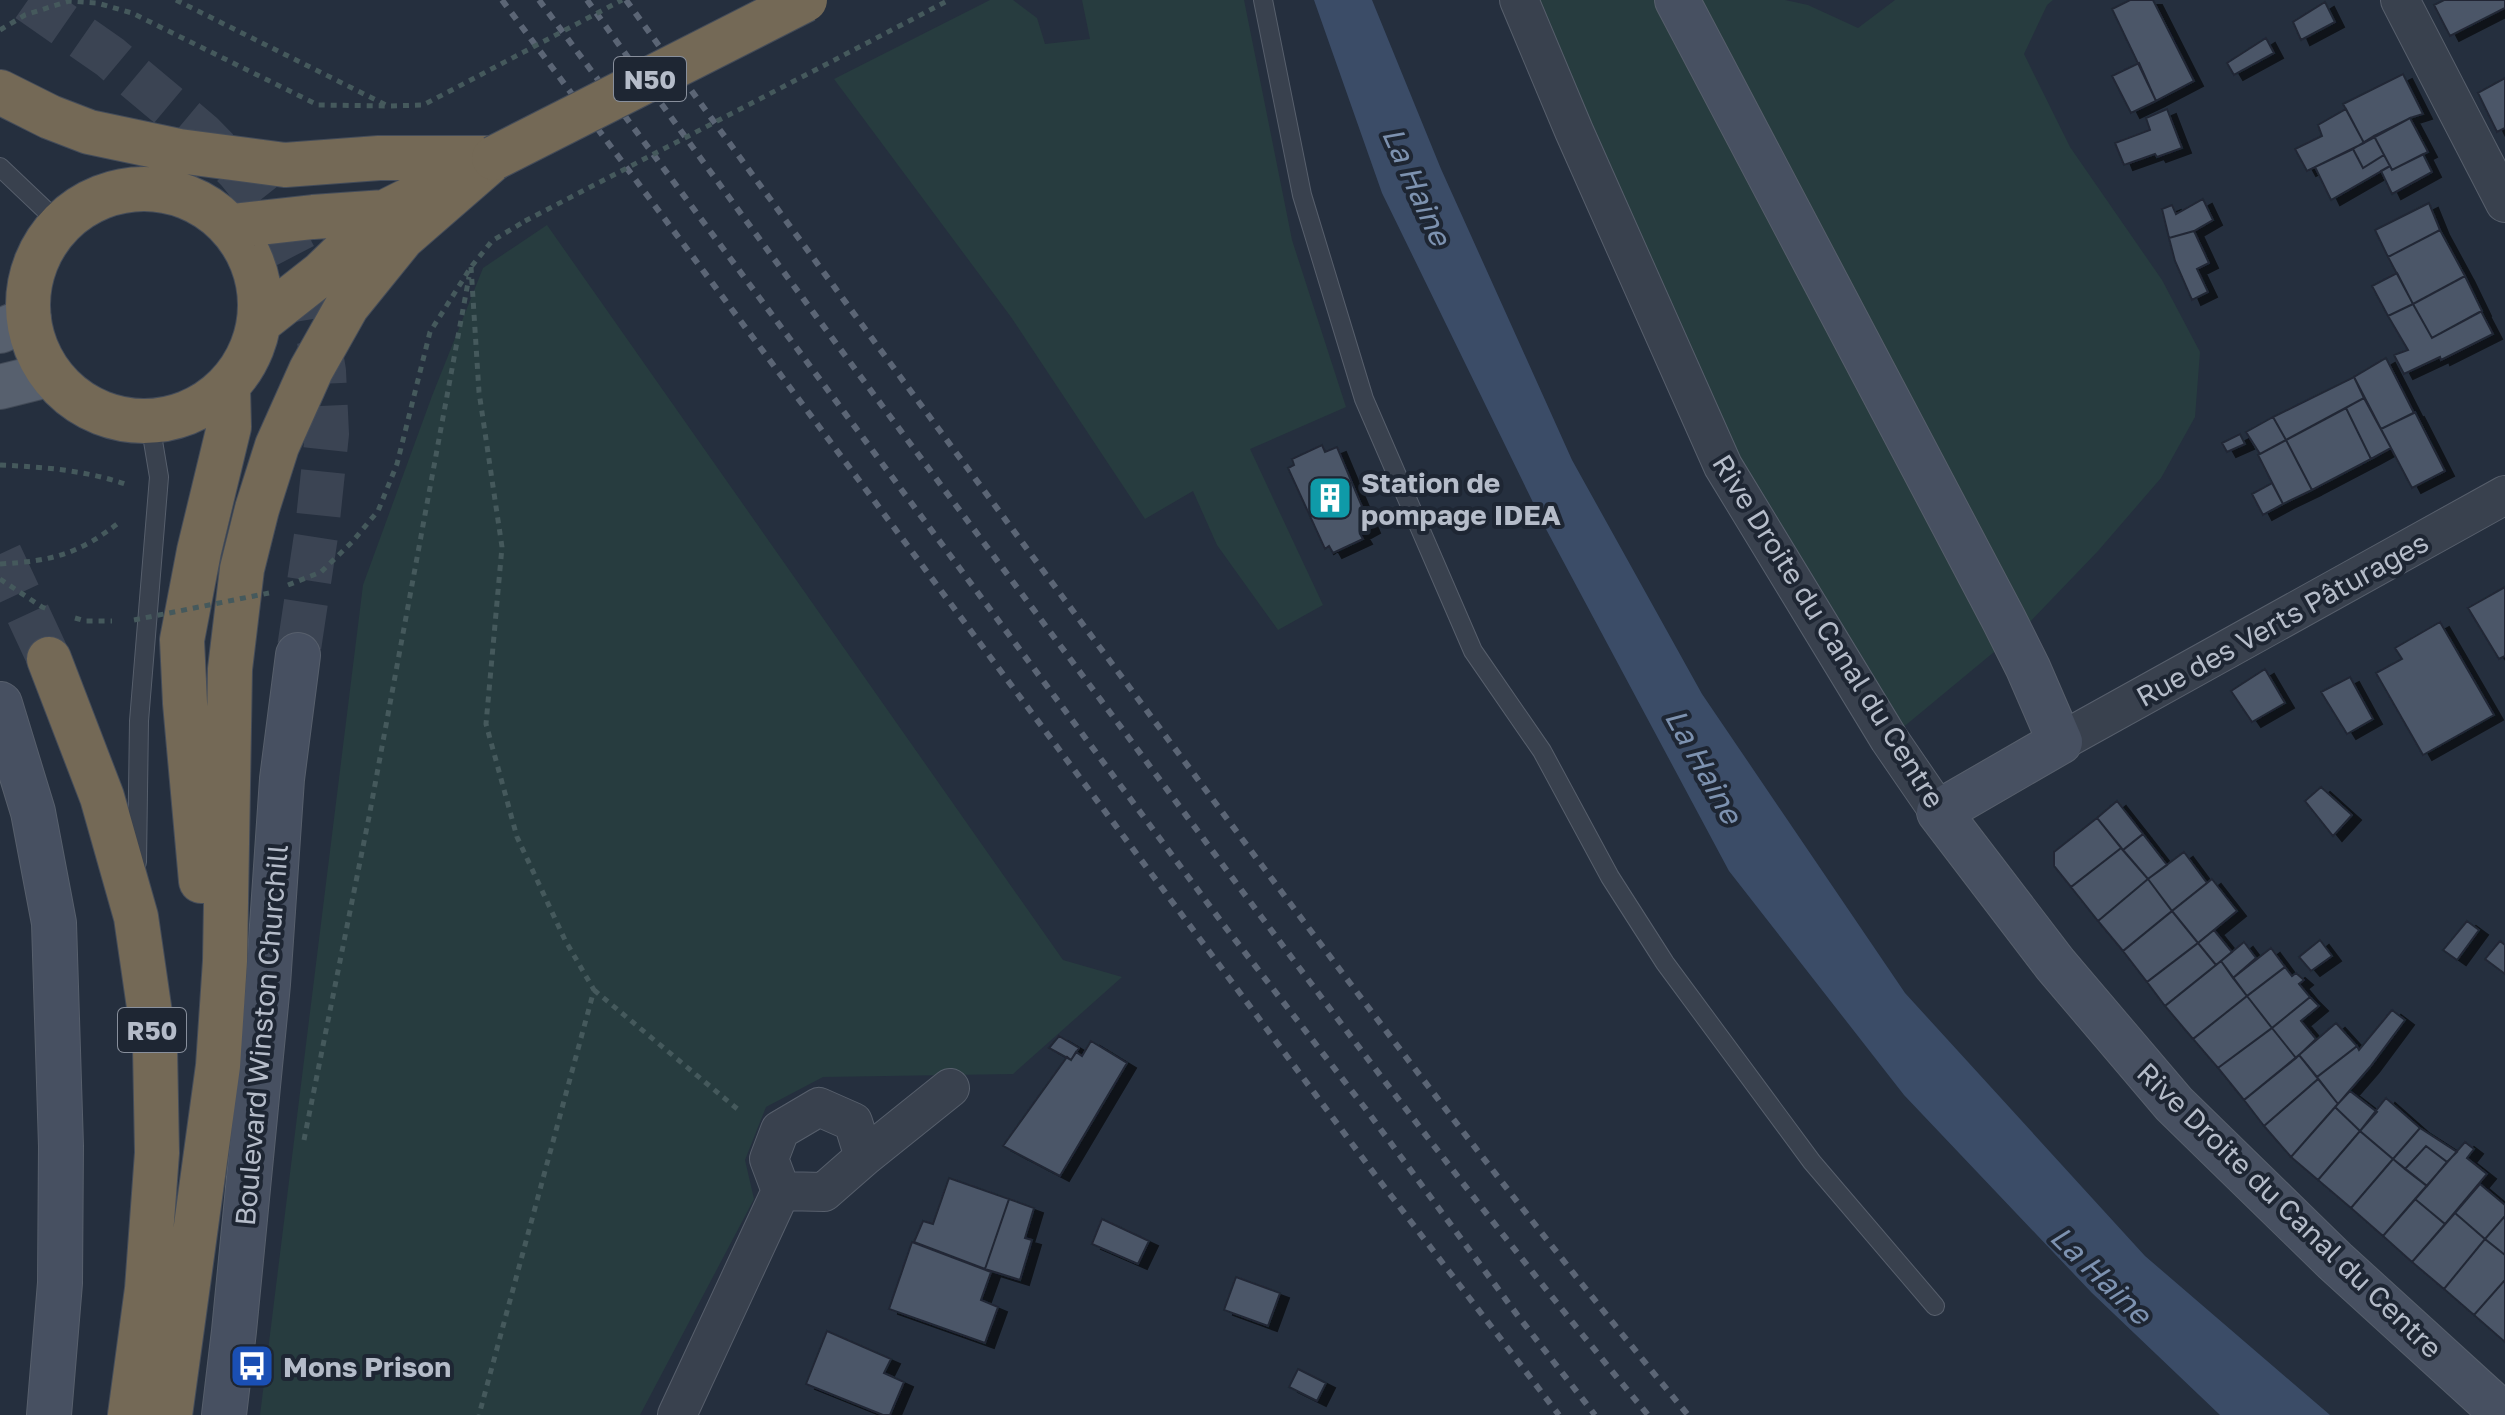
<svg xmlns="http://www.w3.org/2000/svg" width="2505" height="1415" viewBox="0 0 2505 1415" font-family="'Golos Text',sans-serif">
<defs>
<filter id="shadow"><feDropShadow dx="9" dy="5" stdDeviation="0" flood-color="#0009"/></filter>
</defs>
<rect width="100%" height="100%" fill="#252f3e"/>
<path fill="#273c3f" d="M990 0H1013L1037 18 1045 44 1090 39 1082 0H1244L1292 240 1346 407 1250 449 1323 605 1278 630 1217 545 1193 491 1145 519 1011 317 834 79Z
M1519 0H1785L1808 5 1858 28 1895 0H2053L2047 5 2024 54 2070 147 2162 280 2200 352 2195 417 2161 478 2098 551 2029 623 1889 739 1829 642Z
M547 225 1063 960 1122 977 1013 1074 823 1077 766 1107 745 1160 754 1199 640 1415H260L363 585 432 396 483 268Z"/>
<path fill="#3b4c67" d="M1314 0H1372L1441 169 1572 460 1702 694 1905 993 2145 1256 2330 1415H2220L2092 1293 1904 1095 1729 871 1547 531 1382 193Z"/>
<path fill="#4b5667" stroke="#202835" stroke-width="2" filter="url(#shadow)" d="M2130 0H2153L2194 81 2156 101 2112 9Z
M2444 0H2505V8L2450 36 2434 5Z
M2325 2 2335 22 2301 40 2293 22Z
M2266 38 2274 53 2234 75 2227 63Z
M2139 63 2156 101 2131 113 2112 76Z
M2403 74 2423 114 2410 118 2364 143 2343 104Z
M2505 78V128L2497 132 2478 93Z
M2167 109 2182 148 2157 157 2155 154 2124 165 2115 143 2150 130 2146 118Z
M2346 109 2364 143 2307 171 2295 149 2322 136 2318 125Z
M2410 118 2428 152 2392 170 2374 136Z
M2374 136 2384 155 2363 168 2353 149Z
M2353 149 2363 168 2384 155 2390 166 2331 200 2315 167Z
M2423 154 2432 172 2392 194 2381 171 2390 166 2392 170Z
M2203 199 2213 220 2194 231 2169 238 2162 209 2172 205 2176 214Z
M2429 203 2440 230 2388 257 2375 230Z
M2440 230 2465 276 2413 304 2388 257Z
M2194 231 2209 263 2197 269 2208 292 2192 300 2175 261 2169 238Z
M2397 273 2413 304 2388 316 2372 286Z
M2465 276 2482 311 2432 338 2413 304Z
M2413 304 2432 338 2481 311 2493 334 2441 360 2440 357 2404 374 2394 355 2408 350 2388 316Z
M2386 358 2414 413 2381 429 2354 377Z
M2354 377 2364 398 2286 440 2273 417Z
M2364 398 2391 448 2371 459 2346 408Z
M2346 408 2371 459 2312 490 2286 440Z
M2415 412 2445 471 2412 488 2381 429Z
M2273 417 2286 440 2260 454 2246 432Z
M2240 434 2245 444 2227 452 2222 443Z
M2286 440 2312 490 2283 504 2258 455Z
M1322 445 1325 452 1337 447 1371 528 1360 534 1363 539 1333 553 1329 546 1325 549 1288 468 1294 465 1292 459Z
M2272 483 2283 504 2263 515 2252 494Z
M2505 587V656L2499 659 2468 608Z
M2440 622 2494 715 2423 755 2376 673 2402 659 2395 648Z
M2265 669 2285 703 2252 722 2231 691Z
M2350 677 2373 719 2347 734 2321 692Z
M2321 787 2352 815 2333 836 2305 801Z
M2117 801 2143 834 2123 850 2097 818Z
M2097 818 2121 848 2071 887 2054 866V852Z
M2143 834 2167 865 2148 879 2123 850Z
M2121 848 2148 879 2098 921 2071 887Z
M2184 852 2207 883 2172 911 2148 879Z
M2148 879 2172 911 2123 951 2098 921Z
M2212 879 2237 911 2198 943 2172 911Z
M2172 911 2198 943 2147 982 2123 951Z
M2467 921 2479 930 2457 960 2443 950Z
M2214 930 2232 952 2216 965 2198 943Z
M2320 940 2332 956 2311 971 2299 957Z
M2500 941 2505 945V974L2485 959Z
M2244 942 2256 958 2233 978 2221 961Z
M2198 943 2216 965 2165 1006 2147 982Z
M2271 948 2285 967 2247 996 2233 978Z
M2221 961 2247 996 2193 1039 2165 1006Z
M2285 967 2292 976 2296 973 2304 980 2299 984 2310 997 2272 1028 2247 996Z
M2247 996 2272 1028 2218 1068 2193 1039Z
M2310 997 2319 1006 2301 1021 2316 1039 2296 1058 2272 1028Z
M2392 1010 2405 1020 2370 1067 2338 1104 2317 1077 2357 1046 2359 1050Z
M2336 1023 2357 1046 2317 1077 2299 1055Z
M2272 1028 2296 1058 2244 1100 2218 1068Z
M1059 1036 1079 1048 1071 1060 1049 1048Z
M1091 1041 1127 1063 1060 1176 1003 1146 1067 1057 1071 1060 1076 1052 1082 1056Z
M2299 1055 2318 1079 2264 1126 2244 1100Z
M2318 1079 2338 1104 2291 1157 2264 1126Z
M2350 1091 2377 1112 2360 1131 2335 1107Z
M2386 1098 2420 1128 2393 1159 2360 1131Z
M2335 1107 2360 1131 2318 1180 2291 1157Z
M2420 1128 2457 1152 2447 1162 2426 1146 2405 1169 2393 1159Z
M2360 1131 2393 1159 2351 1208 2318 1180Z
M2465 1142 2474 1149 2467 1158 2487 1174 2445 1224 2415 1199Z
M2426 1146 2447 1162 2427 1186 2405 1169Z
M2393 1159 2427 1186 2383 1236 2351 1208Z
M949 1178 1009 1199 985 1269 914 1242 923 1221 933 1224Z
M2480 1184 2505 1205V1216L2485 1239 2455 1213Z
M1009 1199 1034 1208 1025 1238 1032 1240 1020 1280 985 1269Z
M2415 1199 2445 1224 2412 1262 2383 1236Z
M2455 1213 2485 1239 2444 1289 2412 1262Z
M2505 1216V1255L2485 1239Z
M1102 1219 1149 1241 1138 1264 1092 1244Z
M2485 1239 2505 1255V1280L2474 1315 2444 1289Z
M912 1242 991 1272 981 1300 998 1307 985 1343 889 1309Z
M1236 1277 1280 1293 1268 1326 1224 1310Z
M2505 1280V1342L2474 1315Z
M827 1331 891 1359 884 1373 904 1382 890 1415H883L806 1384Z
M1298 1369 1326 1383 1317 1401 1289 1387Z"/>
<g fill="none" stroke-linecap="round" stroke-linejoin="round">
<path stroke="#3b4453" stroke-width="44" stroke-dasharray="44 22" stroke-linecap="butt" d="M28 0 110 57 202 134 239 172 273 215 297 261 314 311 324 371 327 434 317 529 298 655"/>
<path stroke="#3b4453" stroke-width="44" stroke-dasharray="44 22" stroke-linecap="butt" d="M0 554 49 659"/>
<g stroke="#575f6c" stroke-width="20">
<path id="lane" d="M1263 0 1302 195 1364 399 1473 651 1542 751 1610 877 1665 963 1812 1162 1935 1306
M0 167 60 224
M137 862 139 721 159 477 150 423"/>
</g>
<g stroke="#575f6c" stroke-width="40">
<path id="street" d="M1519 0 1574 131 1723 466 1889 739 1939 812
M2400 0 2505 203
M2060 742 2505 495
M781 1191 769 1159 780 1130 819 1107 853 1122 864 1157
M677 1415 781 1191 824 1192 864 1157 950 1088"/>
</g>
<g stroke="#575f6c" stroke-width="46">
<path id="secondary" d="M1677 0 2004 620 2028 668 2060 742 1939 812 2055 964 2174 1104 2335 1261 2504 1415
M0 704 33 812 54 923 61 1146 60 1283 49 1415
M224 1415 234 1331 268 984 282 779 298 655"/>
</g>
<g stroke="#424a57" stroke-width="46">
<path id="primary" d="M0 331 29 319
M0 387 48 375"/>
</g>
<g stroke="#444c59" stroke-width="46">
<path id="highway" d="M0 92 50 117 89 132 179 151 285 165 379 158H494
M28 305a116 116 0 1 1 232 0a116 116 0 1 1-232 0Z
M232 226 313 217 385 212
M261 321 322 273 385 212 427 191
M49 659 102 797 136 917 155 1048 157 1153 147 1289 130 1415
M201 881 185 703 182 640 199 551 229 427 228 388
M170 1415 218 1066 225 961 230 669 242 569 257 509 277 446 311 370 347 306 402 238 494 158"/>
</g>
<path stroke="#45595c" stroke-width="5" stroke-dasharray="6 6" stroke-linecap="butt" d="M176 0 388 106 423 105 448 92
M0 30 25 15 69 1 97 3 132 13 318 105 388 106
M823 66 949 0
M471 267 479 392 502 547 486 724 517 837 565 940 594 990 479 1415
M0 465C43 467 84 470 125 484
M0 564C53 561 79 554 121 521
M0 579 42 607 50 610
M288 585 321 572 352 542 378 511 397 464 430 332 471 267 492 241 525 221
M75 618 85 621H112
M594 990 741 1112
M304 1140 369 817 469 277"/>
<use href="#lane" stroke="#39414e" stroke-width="18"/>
<use href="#street" stroke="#39414e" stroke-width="38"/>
<use href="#secondary" stroke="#475061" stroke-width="44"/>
<use href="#primary" stroke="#57606e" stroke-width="44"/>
<use href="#highway" stroke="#746956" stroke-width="44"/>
<path stroke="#5b6575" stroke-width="6" stroke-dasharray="8 8" stroke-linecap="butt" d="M502 0 1376 1176 1559 1415
M539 0 1226 928 1365 1108 1518 1316 1595 1415
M587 0C764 249 947 493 1129 738 1298 967 1467 1196 1648 1415
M626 0C806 250 989 498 1173 746 1341 972 1509 1198 1688 1415"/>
<g stroke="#444c59" stroke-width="46" stroke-linecap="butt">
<path id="highway-bridge" d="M494 158 805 0"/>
</g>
<path stroke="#45595c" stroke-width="5" stroke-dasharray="6 6" stroke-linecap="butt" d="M448 92 622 0
M525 221 823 66
M134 620 269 593"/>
<use href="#highway-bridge" stroke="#746956" stroke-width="44"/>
</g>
<defs>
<g id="building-square" transform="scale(2.3)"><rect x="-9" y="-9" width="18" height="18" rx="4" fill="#0f9aa8" stroke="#1e2633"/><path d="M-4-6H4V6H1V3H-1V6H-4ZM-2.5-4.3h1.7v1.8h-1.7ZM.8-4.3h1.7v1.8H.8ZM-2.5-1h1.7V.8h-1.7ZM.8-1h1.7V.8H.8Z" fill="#fff"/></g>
<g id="bus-square" transform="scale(2.3)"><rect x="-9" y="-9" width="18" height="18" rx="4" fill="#1a4fb4" stroke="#1e2633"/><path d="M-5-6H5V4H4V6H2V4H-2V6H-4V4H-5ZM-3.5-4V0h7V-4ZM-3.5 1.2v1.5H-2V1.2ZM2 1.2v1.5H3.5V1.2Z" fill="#fff"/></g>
</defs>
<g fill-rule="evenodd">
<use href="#building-square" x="1330" y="498"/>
<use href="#bus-square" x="252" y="1366"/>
</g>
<g text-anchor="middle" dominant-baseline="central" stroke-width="8" stroke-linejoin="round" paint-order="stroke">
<g fill="#1e2633" stroke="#888f9c" stroke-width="2">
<rect x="614" y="57" width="72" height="44" rx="6"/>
<rect x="118" y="1008" width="68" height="44" rx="6"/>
</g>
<g font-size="26" font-weight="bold" fill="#b5bcc9">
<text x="650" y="79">N50</text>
<text x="152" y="1030">R50</text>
</g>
<g font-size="28" font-weight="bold" fill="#b5bcc9" stroke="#1e2633" text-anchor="start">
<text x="1361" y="482">Station de<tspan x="1361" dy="32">pompage IDEA</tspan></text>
<text x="283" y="1366">Mons Prison</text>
</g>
<g font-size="28" fill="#b5bcc9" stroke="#1e2633">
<text transform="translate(2282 619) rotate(-29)">Rue des Verts Pâturages</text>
<text transform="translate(1829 631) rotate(58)">Rive Droite du Canal du Centre</text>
<text transform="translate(261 1035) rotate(-85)">Boulevard Winston Churchill</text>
<text transform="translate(2290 1210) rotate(44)">Rive Droite du Canal du Centre</text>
</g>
<g font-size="30" font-style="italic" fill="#7d92b0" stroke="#1e2633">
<text transform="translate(1417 186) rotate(66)">La Haine</text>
<text transform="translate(1704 766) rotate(61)">La Haine</text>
<text transform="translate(2101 1275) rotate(44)">La Haine</text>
</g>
</g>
</svg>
